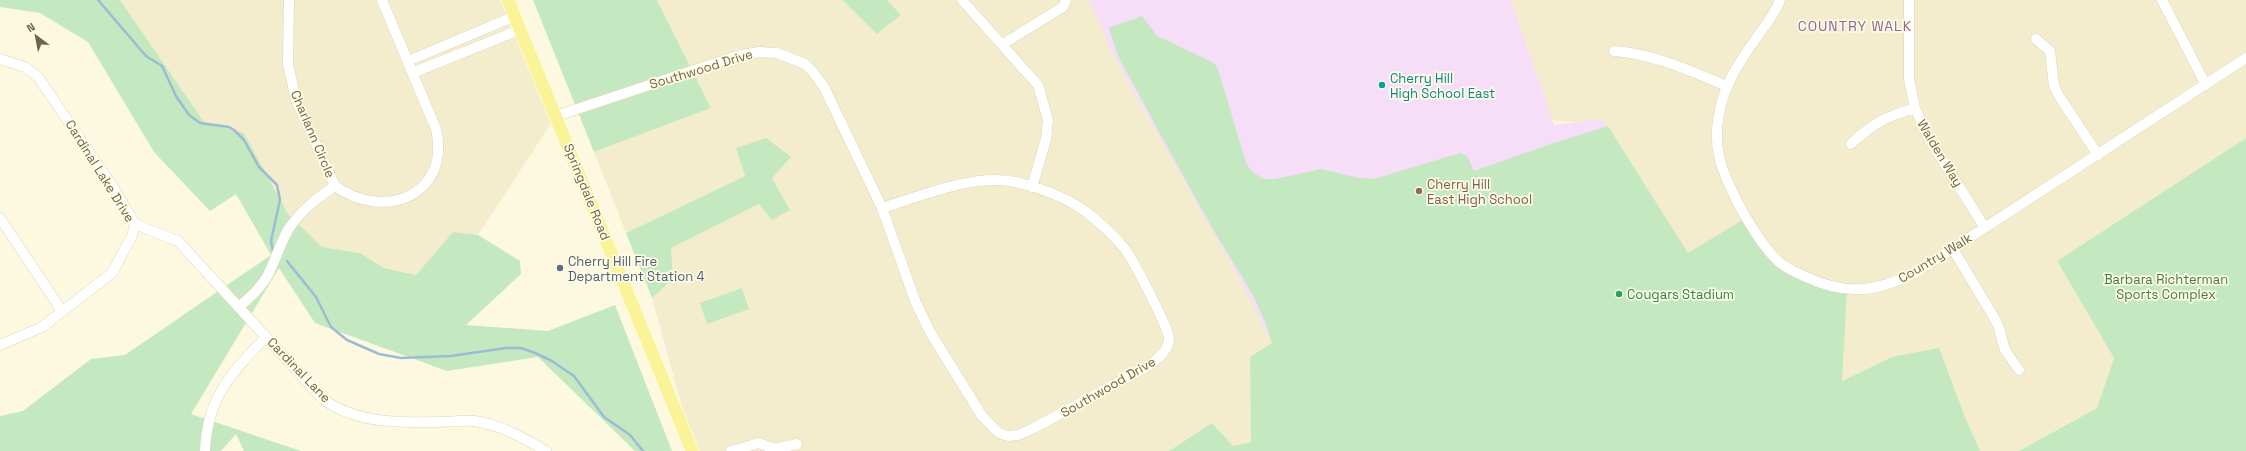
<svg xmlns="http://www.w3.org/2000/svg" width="2246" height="451" viewBox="0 0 2246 451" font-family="'Space Grotesk',sans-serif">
<rect width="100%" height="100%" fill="#fcf9e0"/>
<path fill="#f3edce" d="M120 0H509L556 116 478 235 453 232 416 275 384 268 360 253 322 247 288 214 244 133 204 122Z
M657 0H842L877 34 901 15 887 0H1095L1259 305 1272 343 1250 357 1251 442 1233 446 1212 423 1169 451H694L652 298 673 279 670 248 759 204 790 210 772 178 736 148 745 176 626 233 594 152 711 108Z
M1505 0H2246V138L2057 261 2114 358 2097 408 2019 451H1980L1965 417 1892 357 1842 381 1688 253 1608 126 1539 119Z"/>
<path fill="#f6ddf8" d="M1088 0H1511L1554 125 1602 119 1691 257 1293 385 1243 285 1114 57 1100 23Z"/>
<path fill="#c4e8bf" d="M0 0H120L204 122 244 133 288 214 322 247 360 253 384 268 416 275 453 232 478 235 520 261 521 274 466 325 548 331 615 305 672 451H635L538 357 447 371 315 323 279 268 191 414 301 451H244L236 434 221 451H0V416L23 411 91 359 125 355 271 255 236 194 210 211 154 152 88 42 40 13 0 7Z
M533 0H657L711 108 594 152Z
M842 0H887L901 15 877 34Z
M1142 16 1157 36 1214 63 1218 69 1246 163 1252 172 1264 179H1275L1322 169 1359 178 1374 179 1460 153 1467 156 1474 171 1551 144 1608 126 1688 253 1746 218 1777 261 1847 289 1842 381 1892 357 1939 348 1965 417 1980 451H1169L1212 423 1233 446 1251 442 1250 357 1272 343C1261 300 1233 265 1212 227 1180 171 1149 113 1118 56L1109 28Z
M766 138 791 157 772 178 790 210 772 220 759 204 671 248 673 279 652 298 626 233 745 176 736 148Z
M2246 138V451H2019L2097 408 2114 358 2057 261Z
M742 288 749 309 707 324 700 303Z"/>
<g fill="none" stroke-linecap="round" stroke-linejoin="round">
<path stroke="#9cbcd6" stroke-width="2.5" d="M98 0 146 56 162 66 176 96 189 115 200 123 229 127 234 130 244 140 259 167 277 185 280 200 271 241 273 251
M287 261 316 297 331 327 347 340 379 354 401 358 451 356 506 348H521L535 353 552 361 574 376 604 417 630 435 643 451"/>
<g stroke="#dcd5ba" stroke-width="11">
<path id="minor" d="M289 0 288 64 296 100 335 186C384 221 451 196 436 129L382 0
M962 0 1038 85 1048 120 1046 139 1032 187
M1780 0C1776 12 1767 23 1760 33 1742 58 1724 83 1719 114 1712 150 1722 171 1738 203 1748 222 1762 245 1777 260 1784 268 1796 272 1806 277 1847 296 1878 292 1918 271L2246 58
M1909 0V79L1915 108 1929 139 1985 228
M2162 0 2206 85
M2036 39 2050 51 2054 86 2059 96 2098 155
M1003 44 1063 7 1066 0
M1614 51C1655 54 1690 71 1727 86
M0 59 25 67 38 77 113 187 135 224 132 236 112 273 42 327 0 345
M408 61 513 17
M412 73 519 30
M556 116 737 56 759 52 777 53 805 64 813 72 824 87 882 208 916 303 930 332 982 416 999 433 1008 436 1018 435 1034 428 1150 365C1158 358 1168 351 1169 339 1169 328 1133 260 1125 249 1114 235 1099 222 1085 211 1066 197 1038 187 1015 182 975 173 921 196 882 208
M1851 144C1873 123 1885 117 1915 108
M0 218 62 311
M135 224 178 241 323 399C355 423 399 423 437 422 449 422 462 420 474 421 501 425 522 437 546 451
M1953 249 1992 314 1998 325 2005 350 2019 370
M239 307C250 297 261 288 268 275 275 261 280 244 288 230 300 211 317 198 335 186
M205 451C207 398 231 373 266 337
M731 451 759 443 775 449 797 444"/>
</g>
<g stroke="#fff" stroke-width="14">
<path id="major" d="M508 0 692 451"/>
</g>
<use href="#minor" stroke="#fff" stroke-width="10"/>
<use href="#major" stroke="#faf398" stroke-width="13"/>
</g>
<circle fill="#0f9aa8" stroke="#fffce6" stroke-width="1.5" cx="1382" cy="85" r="4"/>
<circle fill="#8d6e63" stroke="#fffce6" stroke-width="1.5" cx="1419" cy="191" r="4"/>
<circle fill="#5c6f8a" stroke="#fffce6" stroke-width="1.5" cx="560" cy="268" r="4"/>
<circle fill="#2e9e5b" stroke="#fffce6" stroke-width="1.5" cx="1619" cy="294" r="4"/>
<g text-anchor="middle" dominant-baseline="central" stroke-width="3.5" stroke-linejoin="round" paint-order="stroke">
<g font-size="13" fill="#726348" stroke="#fffce6">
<text transform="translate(701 69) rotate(-17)">Southwood Drive</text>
<text transform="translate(313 134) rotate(67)">Charlann Circle</text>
<text transform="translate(1940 153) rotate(59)">Walden Way</text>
<text transform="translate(100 171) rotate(58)">Cardinal Lake Drive</text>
<text transform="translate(587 192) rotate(68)">Springdale Road</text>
<text transform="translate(1935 258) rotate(-31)">Country Walk</text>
<text transform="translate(299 370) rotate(46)">Cardinal Lane</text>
<text transform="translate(1108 387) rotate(-30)">Southwood Drive</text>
</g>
<g font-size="13" fill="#0d838f" stroke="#fffce6" text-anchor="start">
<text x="1390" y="78">Cherry Hill<tspan x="1390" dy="15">High School East</tspan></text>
</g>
<g font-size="13" fill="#785e54" stroke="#fffce6" text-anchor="start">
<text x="1427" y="184">Cherry Hill<tspan x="1427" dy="15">East High School</tspan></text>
</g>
<g font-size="13" fill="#4e5e75" stroke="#fffce6" text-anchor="start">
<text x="568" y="261">Cherry Hill Fire<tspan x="568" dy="15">Department Station 4</tspan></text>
</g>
<g font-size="13" fill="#437d43" stroke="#fffce6">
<text x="2166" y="279">Barbara Richterman<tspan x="2166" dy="15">Sports Complex</tspan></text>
</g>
<g font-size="13" fill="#27864d" stroke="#fffce6" text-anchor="start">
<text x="1627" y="294">Cougars Stadium</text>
</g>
<g font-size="14" letter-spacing="1" fill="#936395" stroke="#fffce6">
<text x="1855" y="26">COUNTRY WALK</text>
</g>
</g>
<g transform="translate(36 36) rotate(328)" stroke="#fffce6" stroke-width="3" paint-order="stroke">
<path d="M0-3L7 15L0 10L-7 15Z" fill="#726348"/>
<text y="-6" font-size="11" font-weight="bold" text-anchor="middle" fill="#726348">N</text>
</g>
</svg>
